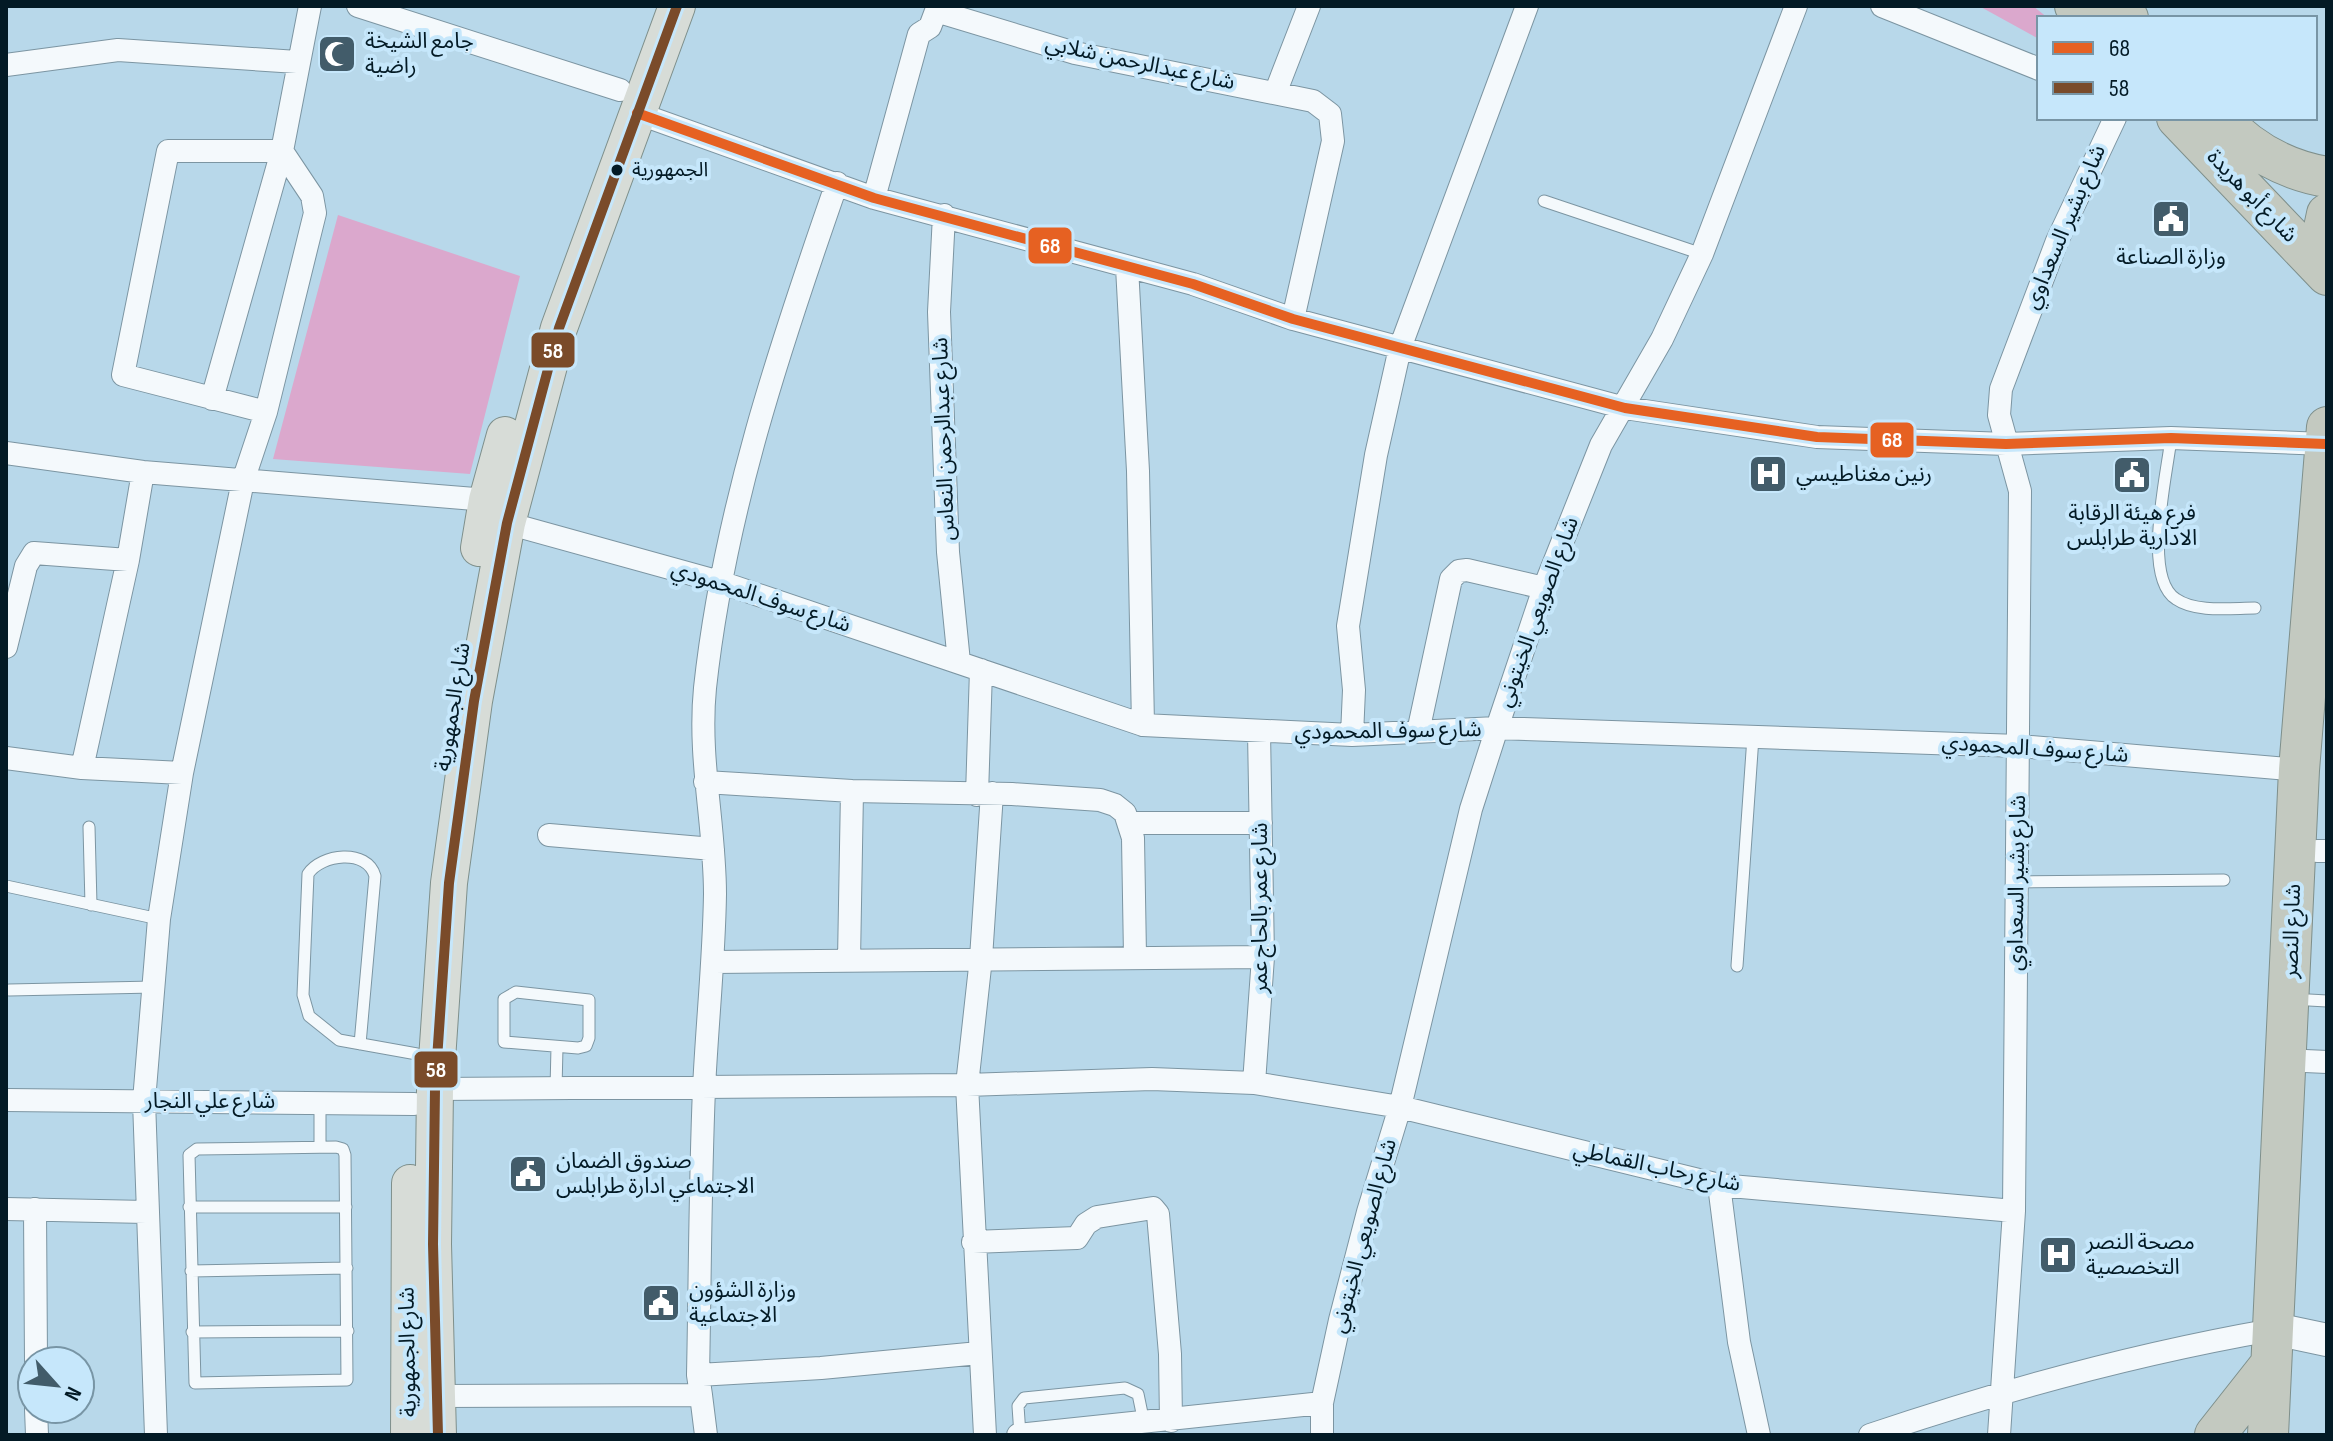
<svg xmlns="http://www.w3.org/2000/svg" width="2333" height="1441" viewBox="0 0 2333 1441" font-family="'Sofia Sans Condensed','Noto Sans Arabic',sans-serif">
<rect width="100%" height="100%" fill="#b8d8ea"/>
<path fill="#dba8cd" d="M1979 6H2033L2048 18H2039V39Z
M338 215 520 276 470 474 273 459Z"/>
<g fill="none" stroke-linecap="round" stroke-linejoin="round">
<g stroke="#7c95a2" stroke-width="13">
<path id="lane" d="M1544 201 1702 254
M2171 438C2167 475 2142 577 2176 599 2196 613 2232 608 2255 608
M89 827 91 905
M2017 882 2224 880
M6 886 159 919
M1737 966 1753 737
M9 990 154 987
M516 992 589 1000V1038L586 1046 578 1048 504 1042V999Z
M2309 1000 2327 1001
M360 1044 375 876C367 848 321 854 308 874L303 995 309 1016 339 1040 417 1054
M556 1089 557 1047
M320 1147V1102
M336 1147 343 1149 345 1155 347 1380 195 1383 189 1155 197 1149Z
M189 1207H346
M191 1271 347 1268
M192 1332 348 1331
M1020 1435 1018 1406 1024 1398 1125 1388 1138 1394 1144 1423"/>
</g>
<g stroke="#7c95a2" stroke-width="24">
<path id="street" d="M358 6 620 90
M1882 6 2039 69
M6 65 118 50 297 62
M1276 91 1309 6
M637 113 874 198 1193 284 1293 319 1625 408 1817 437 2006 444 2171 438 2326 444
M874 198 919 34 930 27 936 11 1075 53 1313 101 1330 114 1333 141 1293 319
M944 215 939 312 948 552 959 662
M1127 267 1138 471 1143 725
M212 399 282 151 310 6
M6 453 143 472 487 500
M507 523 720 582 1143 725 1352 735 1497 728 2019 746 2299 770
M6 647 26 566 34 553 128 560
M1418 732 1451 579 1459 571 1467 570 1544 588
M1352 735 1354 690 1348 626 1376 455 1400 348 1527 6
M6 758 82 768 182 773
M82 768 128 560 143 472
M705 782 852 791 1012 794 1100 800 1115 805 1125 813 1133 838 1135 956
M977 795 981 670
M1130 823H1261
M549 835 713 849
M2317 851H2327
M849 960 852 791
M714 962 1263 957
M2305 1061 2327 1062
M1254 1083 1263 957 1259 732
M435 1089 967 1085 1152 1079 1254 1083 1400 1107 1719 1185 2014 1211
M6 1100 414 1104
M1719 1185 1739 1342 1759 1435
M6 1209 146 1212
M35 1209 36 1361
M973 1242 1077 1238 1086 1224 1097 1217 1153 1208 1158 1214 1170 1354 1171 1421
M698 1375C700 1280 700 1184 704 1089 707 1024 714 960 715 894 715 825 698 758 705 688 724 513 779 349 837 183
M701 1395 706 1435
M436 1396 701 1395 698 1375 821 1368 979 1353
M36 1409 37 1435
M156 1435 144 1101 159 919 182 773 243 481 266 412 315 213 312 196 282 151H168L123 375 266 412
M985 1435 967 1085 981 958 992 793
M1018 1435 1322 1403
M1322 1435V1403L1340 1320 1368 1212 1400 1107 1471 809 1497 728 1544 588 1601 445 1662 339 1702 254 1796 6
M1870 1435C2003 1390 2135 1354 2272 1330
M1999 1435 2014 1211 2020 491 1999 415 2001 389 2057 241 2115 118"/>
</g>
<g stroke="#7c95a2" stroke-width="34">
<path id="secondary" d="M2289 1332 2327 1340"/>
</g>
<g stroke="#7e8f8b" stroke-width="38">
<path id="primary" d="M479 548 487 500 505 435
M409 1435 410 1183
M438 1435 433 1244 435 1089 449 883 474 701 507 523 559 328 677 6"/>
</g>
<g stroke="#7e8f8b" stroke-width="42">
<path id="highway" d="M2075 6 2086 18
M2117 6 2128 18
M2177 118 2327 275
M2220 118C2248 149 2285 170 2327 177
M2327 214 2320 247 2327 272
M2215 1435 2271 1364
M2268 1435 2299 770 2327 427"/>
</g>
<use href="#lane" stroke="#f4f9fc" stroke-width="11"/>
<use href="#street" stroke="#f4f9fc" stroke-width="22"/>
<use href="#secondary" stroke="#f4f9fc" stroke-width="32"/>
<use href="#primary" stroke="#d7dcd7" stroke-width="36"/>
<use href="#highway" stroke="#c3c9c0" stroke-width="40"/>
<g stroke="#c6e7fb" stroke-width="16">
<path id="bus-1" d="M637 113 874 198 1193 284 1293 319 1625 408 1817 437 2006 444 2171 438 2326 444"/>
</g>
<g stroke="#c6e7fb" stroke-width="16">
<path id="bus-2" d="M438 1435 433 1244 435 1089 449 883 474 701 507 523 559 328 677 6"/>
</g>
<use href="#bus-1" stroke="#e66122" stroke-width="10"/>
<use href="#bus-2" stroke="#7a4b2a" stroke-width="10"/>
</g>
<defs>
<g id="mosque-square" transform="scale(2)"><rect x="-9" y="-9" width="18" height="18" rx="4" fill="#425c6a" stroke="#c6e7fb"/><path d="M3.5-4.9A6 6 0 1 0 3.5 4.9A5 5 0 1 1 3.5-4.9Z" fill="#fff"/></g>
<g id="civic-square" transform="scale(2)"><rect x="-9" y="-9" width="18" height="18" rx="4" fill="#425c6a" stroke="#c6e7fb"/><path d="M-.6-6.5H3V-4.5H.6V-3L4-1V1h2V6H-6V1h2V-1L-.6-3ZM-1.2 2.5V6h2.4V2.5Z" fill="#fff"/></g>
<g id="hospital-square" transform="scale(2)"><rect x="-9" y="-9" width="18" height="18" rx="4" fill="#425c6a" stroke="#c6e7fb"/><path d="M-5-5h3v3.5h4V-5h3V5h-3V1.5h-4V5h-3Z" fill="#fff"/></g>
</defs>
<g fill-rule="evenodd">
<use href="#mosque-square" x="337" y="54"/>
<use href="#civic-square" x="2171" y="219"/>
<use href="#hospital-square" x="1768" y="474"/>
<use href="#civic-square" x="2132" y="475"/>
<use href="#civic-square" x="528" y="1174"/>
<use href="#hospital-square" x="2058" y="1255"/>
<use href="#civic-square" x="661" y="1303"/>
</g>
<circle fill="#031a25" stroke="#c6e7fb" stroke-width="3" cx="617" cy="170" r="7"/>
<g text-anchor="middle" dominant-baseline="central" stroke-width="8" stroke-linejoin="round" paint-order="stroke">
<g font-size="20" fill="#031a25" stroke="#c6e7fb" text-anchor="start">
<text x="632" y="170">الجمهورية</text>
</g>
<g font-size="22" fill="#031a25" stroke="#c6e7fb" text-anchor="start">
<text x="365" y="41">جامع الشيخة<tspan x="365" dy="25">راضية</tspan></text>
<text x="2171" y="257" text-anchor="middle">وزارة الصناعة</text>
<text x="1796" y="474">رنين مغناطيسي</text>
<text x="2132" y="513" text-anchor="middle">فرع هيئة الرقابة<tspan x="2132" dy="25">الادارية طرابلس</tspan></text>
<text x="556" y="1161">صندوق الضمان<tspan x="556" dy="25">الاجتماعي ادارة طرابلس</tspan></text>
<text x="2086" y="1242">مصحة النصر<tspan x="2086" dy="25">التخصصية</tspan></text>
<text x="689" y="1290">وزارة الشؤون<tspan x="689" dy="25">الاجتماعية</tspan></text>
</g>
<g font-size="22" fill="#031a25" stroke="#c6e7fb">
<text transform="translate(1140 63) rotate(12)">شارع عبدالرحمن شلابي</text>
<text transform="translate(2252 196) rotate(46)">شارع أبو هريدة</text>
<text transform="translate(2065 227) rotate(-67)">شارع بشير السعداوي</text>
<text transform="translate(944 439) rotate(-92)">شارع عبدالرحمن النعاس</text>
<text transform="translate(761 597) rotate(18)">شارع سوف المحمودي</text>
<text transform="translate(1538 612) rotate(-70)">شارع الصويعي الخيتوني</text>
<text transform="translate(453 707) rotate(-81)">شارع الجمهورية</text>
<text transform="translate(1388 731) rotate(-1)">شارع سوف المحمودي</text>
<text transform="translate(2035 749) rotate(4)">شارع سوف المحمودي</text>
<text transform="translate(2017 883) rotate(-89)">شارع بشير السعداوي</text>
<text transform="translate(1260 908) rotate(-90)">شارع عمر بالحاج عمر</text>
<text transform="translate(2292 931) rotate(-88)">شارع النصر</text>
<text x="210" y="1101">شارع علي النجار</text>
<text transform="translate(1657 1167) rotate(12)">شارع رحاب القماطي</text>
<text transform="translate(1364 1236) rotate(-75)">شارع الصويعي الخيتوني</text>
<text transform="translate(408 1352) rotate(-91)">شارع الجمهورية</text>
</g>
</g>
<g stroke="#c6e7fb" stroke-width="3">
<rect x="1027" y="226" width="46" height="39" rx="8" fill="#e66122"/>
<rect x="530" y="331" width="46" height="38" rx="8" fill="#7a4b2a"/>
<rect x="1869" y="421" width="46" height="38" rx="8" fill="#e66122"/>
<rect x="413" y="1050" width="46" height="39" rx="8" fill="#7a4b2a"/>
</g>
<g font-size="22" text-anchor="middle" font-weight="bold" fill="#fff">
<text x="1050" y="253">68</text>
<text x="553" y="358">58</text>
<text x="1892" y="447">68</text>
<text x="436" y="1077">58</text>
</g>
<rect width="2333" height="1441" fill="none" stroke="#031a25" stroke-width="16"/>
<rect x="2037" y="16" width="280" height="104" fill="#c6e7fb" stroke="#7895a5" stroke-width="2"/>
<rect x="2053" y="42" width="40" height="12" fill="#e66122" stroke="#7895a5" stroke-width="2"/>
<text x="2109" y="56" font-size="24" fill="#031a25">68</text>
<rect x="2053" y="82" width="40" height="12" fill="#7a4b2a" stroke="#7895a5" stroke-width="2"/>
<text x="2109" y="96" font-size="24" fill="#031a25">58</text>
<g transform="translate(56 1385) rotate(117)"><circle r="38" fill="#c6e7fb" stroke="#7895a5" stroke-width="2"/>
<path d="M0-6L14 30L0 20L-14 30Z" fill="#425c6a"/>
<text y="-12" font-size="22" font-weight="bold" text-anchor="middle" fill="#031a25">N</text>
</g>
</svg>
